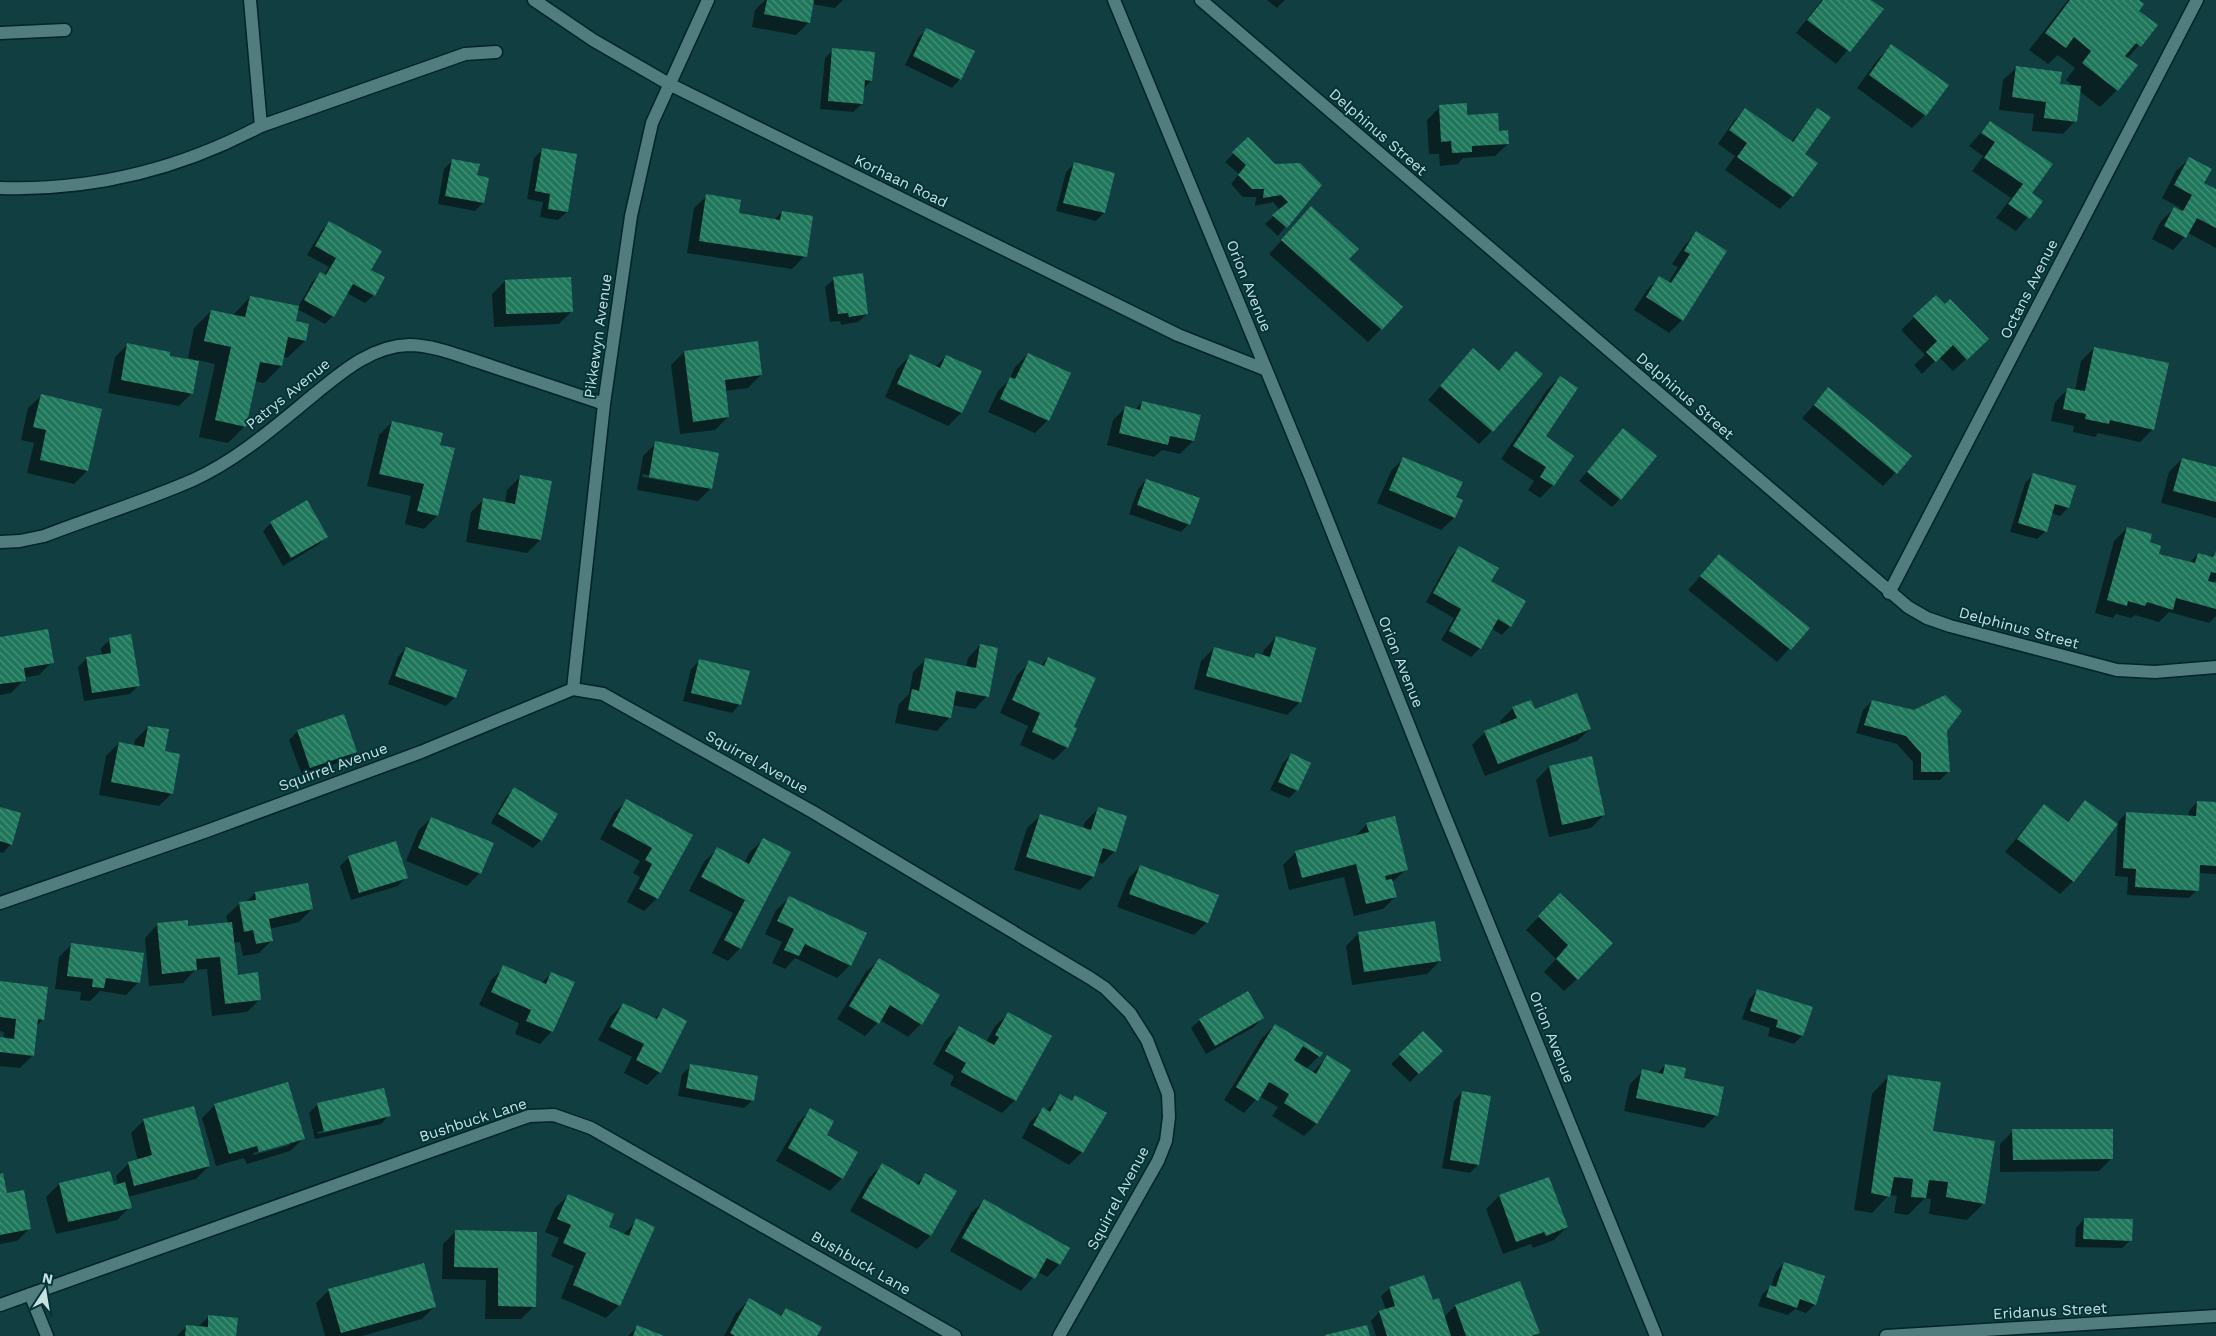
<svg xmlns="http://www.w3.org/2000/svg" width="2216" height="1336" viewBox="0 0 2216 1336" font-family="'Work Sans',sans-serif">
<defs>
<pattern id="building-back-hatch" width="6" height="6" patternUnits="userSpaceOnUse" patternTransform="scale(1.25)"><rect width="6" height="6" fill="#1f775b"/><path d="M-1 5l2 2M0 0l6 6M5-1l2 2" fill="none" stroke="#49907a"/></pattern>
</defs>
<rect width="100%" height="100%" fill="#113f41"/>
<path fill="#0007" fill-rule="evenodd" d="M765 0H843L835 8 812 4 809 22 796 35 752 27 755 10Z
M1267 0H1285L1277 8Z
M1822 0H1869L1882 10 1836 64 1796 33Z
M2068 0H2137L2138 11 2156 25 2127 59 2136 65 2117 90 2100 107 2079 91 2075 121 2063 134 2032 131 2034 114 1999 110 2003 80 2016 68 2059 85 2074 86 2066 80 2075 68 2058 55 2048 64 2029 50Z
M926 30 960 79 952 88 905 65 918 38Z
M1891 46 1925 115 1912 128 1857 88 1878 59Z
M833 50 871 81 863 89 862 104 853 112 820 109 825 58Z
M1440 107 1498 132 1508 144 1495 156 1463 158 1458 164 1440 166 1439 154H1429L1427 120Z
M1745 109 1791 142 1817 110 1792 196 1780 209 1725 170 1735 156 1718 144 1733 122Z
M1990 122 2030 193 2041 201 2016 231 1996 218 2011 198 1972 171 1983 156 1969 146Z
M1248 139 1275 165 1320 185 1278 236 1265 224 1280 210 1273 202 1255 206 1256 197H1243L1231 184 1239 174 1225 162Z
M542 150 567 212 558 220 540 217 543 202 527 199 534 158Z
M2189 159 2203 184 2216 190V248L2188 233 2173 250 2152 239 2161 221 2174 209 2178 210 2180 208 2162 198 2176 171Z
M453 160 476 176 483 203 475 211 438 204 444 169Z
M1074 164 1104 213 1096 221 1056 211 1066 172Z
M707 196 738 214 774 220 782 212 805 256 792 269 687 253 694 208Z
M1299 221 1381 329 1368 342 1269 254Z
M329 223 370 270 374 295 365 303 347 293 333 316 325 324 297 309 294 322 305 341 287 358 283 357 281 366 264 383 255 381 245 426 228 443 199 437 215 364 198 360 192 393 179 406 108 393 115 357 128 344 168 357 193 362 194 359 188 358 194 328 211 311 233 315 250 297 298 307 312 282 321 273 324 275 329 267 307 255 321 231Z
M1696 233 1682 320 1669 333 1634 310 1647 290 1660 277 1668 283 1678 267 1672 264 1684 246Z
M834 279 867 314 858 322 841 325 840 321 830 322 825 287Z
M505 281 572 311 559 324 494 327 492 294Z
M1936 296 1974 352 1953 371 1939 357 1922 374 1914 365 1925 355 1901 330Z
M2094 348 2153 429 2140 442 2098 433 2095 437 2073 432 2074 426 2051 421 2055 402 2068 389 2075 390 2081 361Z
M1473 350 1498 372 1516 353 1492 431 1479 444 1428 400Z
M684 352 761 375 748 388 725 391 728 417 715 430 680 434 671 365Z
M1028 354 1048 420 1035 433 988 412 998 391 1009 380 1015 367Z
M910 356 935 367 946 356 980 372 961 413 948 426 885 397 897 369Z
M1560 377 1544 437 1553 485 1540 498 1528 490 1534 481 1501 459 1547 390Z
M1828 389 1910 457 1883 486 1802 418Z
M41 396 101 410 87 471 74 484 27 473 34 443 21 440 28 408Z
M1142 402 1193 441 1180 454 1162 450 1154 457 1107 445 1113 420 1126 407 1135 410Z
M392 422 439 446 437 516 424 529 405 524 411 496 367 486 379 435Z
M1623 430 1620 499 1612 507 1579 481Z
M656 443 711 488 698 501 637 490 643 456ZM643 474 703 486V488L642 477Z
M1404 458 1454 498V518L1441 530 1377 503 1391 471Z
M2182 459 2216 468V518L2161 503 2169 472Z
M2033 475 2068 508 2060 516 2051 513 2046 531 2037 539 2010 532 2025 483Z
M520 477 550 482 540 540 527 553 466 542 471 512 484 499 505 503 507 490Z
M1146 480 1189 524 1181 532 1129 514 1138 489Z
M271 523 327 536 318 545 283 566 263 531Z
M2127 528 2148 543 2157 555 2189 563 2198 554 2210 557 2216 552V580L2212 583 2216 584V616L2209 623 2169 612 2159 622 2135 615 2131 618 2116 614 2113 618 2095 613 2114 541Z
M1460 547 1490 581 1510 626 1502 635 1491 628 1480 648 1471 657 1441 640 1454 618 1426 602 1451 556Z
M1719 555 1808 628 1777 662 1688 590Z
M1276 637 1300 702 1287 715 1194 689 1201 661 1214 648 1252 659 1256 655 1262 656 1264 650Z
M0 638 52 662 39 675 24 678V680L11 693 0 695Z
M110 640 139 685 130 694 84 701 78 667 87 658 102 656 101 648Z
M980 645 987 696 975 709 952 705 949 718 937 731 895 723 899 704 909 694 913 672 926 659 966 667 968 658Z
M406 648 455 697 446 706 388 684 398 657Z
M1048 658 1073 728 1067 747 1054 760 1020 745 1028 726 1000 713 1017 675 1030 662 1040 666Z
M700 660 740 704 732 713 683 701 691 669Z
M1872 701 1949 771 1940 780H1913V762L1897 744 1856 733 1863 710Z
M1513 708 1534 710 1590 729 1577 741 1485 776 1472 745 1485 732 1502 725 1500 721Z
M148 727 163 752 172 793 159 806 99 795 106 756 119 743 134 746 135 740Z
M298 731 355 751 347 760 302 775 289 740Z
M1291 754 1297 790 1289 798 1270 790 1283 763Z
M1591 758 1604 815 1591 828 1549 837 1536 780 1549 767Z
M514 789 541 840 533 848 491 823 506 797Z
M627 800 691 836 657 898 644 911 627 902 640 877 633 873 640 861 600 839 614 813Z
M2086 801 2073 881 2060 894 2005 852 2044 805 2067 822Z
M2197 802 2216 803V874L2198 873 2197 890 2189 898 2127 895 2128 877 2115 876 2118 822 2126 813 2188 817 2189 811Z
M0 808 11 844 3 853 0 852Z
M1098 809 1115 851 1102 864 1098 862 1093 877 1080 890 1014 870 1027 828 1040 816 1083 829 1085 822Z
M431 818 480 873 467 886 406 861 418 831Z
M1367 824 1407 869 1392 882 1396 896 1383 909 1354 916 1344 877 1289 890 1283 865 1296 852 1354 837Z
M763 840 740 948 728 961 712 953 733 913 689 891 704 862 717 849 744 863 750 852Z
M349 857 406 877 398 886 351 900 340 866Z
M1140 866 1207 922 1194 935 1117 907 1128 879Z
M255 893 312 909 299 922 269 929 272 940 259 953 243 956 240 942 233 943 236 976 260 999 247 1012 212 1016 207 969 195 970 183 983 149 986 145 938 157 925 187 928 228 924 226 916 239 904 246 902Z
M1560 895 1577 979 1564 991 1544 972 1556 959 1526 930Z
M789 898 850 965 837 978 795 958 785 969 772 963 782 942 765 934 776 910Z
M1359 933 1440 961 1427 974 1352 985 1346 946Z
M72 944 139 982 126 995 100 991 90 1001 80 1000 81 992 55 989 59 957Z
M879 960 921 1024 908 1037 880 1020 865 1036 837 1019 866 972Z
M504 967 541 983 552 973V1031L540 1044 515 1034 519 1023 479 1005 491 980Z
M0 983 43 1019 36 1027 32 1056 20 1068 0 1066V1038L3 1039 4 1032 0 1031Z
M1757 991 1802 1036 1794 1044 1768 1036 1770 1028 1742 1019 1749 999Z
M623 1004 654 1019 663 1010 660 1072 647 1085 624 1073 632 1057 598 1040 610 1017Z
M1008 1014 1015 1100 1002 1113 950 1085 954 1076 933 1064 946 1040 959 1028 986 1042 995 1026Z
M1262 1018 1254 1027 1206 1054 1191 1028 1200 1020Z
M1275 1025 1319 1056 1306 1069 1312 1073 1327 1057 1316 1124 1304 1136 1272 1116 1278 1107 1259 1096 1244 1113 1224 1100 1262 1038Z
M1423 1033 1441 1051 1410 1082 1391 1064Z
M1665 1065 1716 1115 1704 1128 1624 1111 1630 1084 1643 1071 1657 1074Z
M691 1066 753 1100 744 1108 678 1096 682 1074Z
M1889 1076 1984 1203 1967 1220 1929 1214 1931 1199 1925 1198 1908 1215 1894 1213 1897 1196 1889 1195 1872 1213 1854 1210 1872 1094Z
M1462 1092 1478 1165 1470 1173 1442 1168 1454 1101Z
M1060 1096 1071 1102 1076 1097 1082 1152 1069 1165 1022 1138 1030 1122 1043 1109 1046 1111Z
M318 1104 389 1115 381 1124 315 1139 309 1113ZM381 1117V1119L318 1134 317 1132Z
M215 1105 303 1139 290 1151 247 1164 244 1158 216 1166 202 1118ZM290 1142V1145L254 1155 253 1153Z
M810 1110 825 1135 842 1178 830 1191 776 1161 798 1123Z
M144 1120 209 1166 196 1179 128 1197 130 1207 117 1220 56 1234 46 1197 59 1184 118 1185 116 1176 129 1163 138 1161 131 1133Z
M2013 1131 2112 1158 2099 1171 2000 1172V1144Z
M882 1165 916 1184 926 1175 955 1192 930 1236 917 1249 850 1211 869 1178Z
M0 1175 6 1195 30 1228 17 1241 0 1244Z
M1549 1178 1567 1227 1554 1240 1533 1248 1531 1244 1503 1254 1486 1209 1499 1196Z
M568 1196 607 1228 623 1235 637 1220 619 1305 606 1318 561 1298 574 1266 551 1256 559 1238 545 1232 555 1208Z
M984 1201 1060 1264 1047 1277 1038 1272 1021 1291 950 1251 971 1213Z
M2084 1219 2131 1240 2122 1248 2075 1247 2076 1228Z
M456 1231 536 1233 534 1306 521 1319H485L486 1280 442 1279 443 1244Z
M1784 1263 1815 1304 1806 1313 1795 1309 1788 1315 1758 1306 1762 1295 1771 1286 1776 1272Z
M1519 1283 1538 1333 1535 1336H1376L1371 1321 1379 1312 1386 1310 1381 1296 1390 1288 1432 1302 1444 1317 1455 1306Z
M329 1290 435 1306 422 1319 362 1336H325L316 1303Z
M749 1300 779 1316 786 1309 816 1336H724L736 1313Z
M209 1316 235 1336H177L187 1326 198 1327Z
M638 1326 661 1336H628Z"/>
<path fill="url(#building-back-hatch)" d="M767 0H814L810 23 764 14Z
M1823 0H1871L1884 9 1850 52 1807 20Z
M2070 0H2139L2144 4 2139 11 2158 25 2141 47 2136 43 2125 56 2138 65 2118 91 2082 63 2091 51 2074 37 2066 48 2045 33Z
M926 28 975 51 961 80 913 56Z
M1891 44 1949 85 1926 116 1869 75Z
M832 48 875 52 872 81 865 80 863 104 828 101Z
M2016 66 2062 72 2060 84 2081 86 2077 122 2044 118 2046 102 2012 97Z
M1467 103V115L1498 113 1499 131 1508 130 1509 144 1472 146V152L1452 153 1451 141 1441 142 1439 105Z
M1745 108 1793 142 1817 108 1831 117 1805 154 1818 163 1793 197 1737 157 1747 143 1729 130Z
M1990 121 2053 164 2032 193 2043 201 2030 219 2008 204 2023 184 1984 158 1995 142 1981 133Z
M1248 137 1275 164 1300 163 1322 185 1287 228 1272 215 1288 202 1281 195 1263 198 1264 189H1252L1238 175 1246 165 1232 152Z
M542 148 577 154 568 212 548 209 550 194 535 191Z
M2189 157 2212 169 2204 183 2216 189V228L2197 218 2186 238 2164 226 2174 207 2183 211 2192 195 2174 185Z
M452 159 480 164 477 175 489 178 484 203 445 196Z
M1074 162 1115 173 1105 213 1063 203Z
M706 194 741 200 739 213 780 220 782 211 813 216 807 257 699 241Z
M1311 206 1359 249 1349 259 1403 307 1382 330 1281 240Z
M329 221 382 251 371 270 385 277 375 296 353 284 334 317 304 300 320 272 326 275 336 258 315 246Z
M1696 231 1727 251 1683 321 1646 297 1659 276 1671 283 1690 254 1684 251Z
M863 273 868 314 849 317 848 313 838 314 833 277Z
M571 277 573 312 506 314 505 280Z
M1936 295 1945 304 1950 299 1989 339 1967 360 1953 345 1936 362 1926 352 1937 341 1913 316Z
M250 296 299 306 296 321 309 324 306 341 288 337 282 366 260 362 246 427 215 420 231 347 204 341 211 310 245 317Z
M758 341 762 375 725 380 729 417 693 422 684 351Z
M127 343 170 352V356L199 361 193 394 121 380Z
M2094 347 2169 363 2154 430 2110 420 2109 424 2085 419 2086 414 2063 409 2067 388 2085 391Z
M1473 348 1499 371 1516 351 1543 374 1493 432 1440 386Z
M1028 353 1071 373 1049 421 1000 399 1010 377 1015 379Z
M910 354 940 368 946 355 982 371 962 413 897 384Z
M1560 376 1578 388 1546 436 1574 456 1554 486 1540 477 1546 467 1513 446Z
M1828 387 1912 456 1897 474 1814 405Z
M41 394 102 409 88 471 40 460 46 430 33 427Z
M1142 401 1201 415 1194 441 1170 436 1168 445 1119 433 1125 406 1140 410Z
M392 421 443 433 440 445 455 448 438 516 417 511 424 484 379 474Z
M1623 428 1657 456 1621 500 1587 472Z
M655 441 719 453 712 489 649 477Z
M1403 457 1463 482 1456 497 1463 500 1455 518 1389 490Z
M2182 458 2216 467V502L2173 491Z
M2033 473 2076 486 2069 508 2055 504 2047 532 2018 523Z
M520 475 552 481 541 540 478 529 483 498 515 504Z
M1146 479 1200 498 1190 525 1137 505Z
M307 500 328 537 291 558 270 522Z
M2127 527 2152 534 2150 542 2161 546 2159 554 2195 563 2198 553 2213 557 2216 551V573L2211 572 2208 581 2216 583V609L2176 598 2173 610 2147 602 2145 606 2128 601 2127 606 2107 600Z
M1459 546 1499 568 1491 581 1526 601 1511 627 1498 619 1481 649 1449 631 1461 609 1433 593Z
M1719 554 1810 628 1791 650 1700 576Z
M48 629 54 663 24 668 26 681 0 684V637Z
M131 634 140 686 92 693 86 657 111 653 109 638Z
M1276 636 1316 648 1301 703 1206 676 1214 647 1254 658 1256 653 1270 657Z
M980 644 998 648 989 697 956 691 951 718 908 710 912 689 919 691 925 658 976 668Z
M406 647 467 670 456 698 395 676Z
M1048 657 1096 678 1074 727 1077 728 1068 748 1032 732 1040 713 1012 700 1029 660 1044 666Z
M699 659 750 671 741 705 691 693Z
M1577 693 1591 729 1498 764 1484 731 1517 718 1512 707 1531 700 1535 709Z
M1945 695 1962 711 1947 731 1950 772H1921V753L1906 736 1864 725 1872 700 1914 710Z
M344 714 357 752 310 768 297 730Z
M148 726 169 729 165 751 180 754 173 794 111 782 119 742 144 747Z
M1291 753 1311 763 1298 791 1278 782Z
M1592 756 1605 815 1562 825 1549 766Z
M514 787 558 814 542 841 498 814Z
M626 799 693 835 658 899 639 889 652 864 645 860 652 848 612 826Z
M2085 800 2118 824 2074 882 2017 839 2044 804 2068 822Z
M2197 801 2216 802V866L2200 865 2199 891 2135 887 2136 869 2123 868 2126 812 2196 816Z
M0 807 21 813 12 845 0 841Z
M1098 807 1127 816 1116 852 1103 848 1094 877 1026 857 1040 814 1091 830Z
M1395 816 1408 870 1385 876 1386 880 1392 879 1397 897 1366 904 1356 864 1302 878 1295 851 1369 832 1366 823Z
M431 817 494 843 481 874 418 848Z
M763 838 791 852 741 949 724 940 745 900 701 877 717 847 749 864Z
M396 841 408 878 359 893 348 856Z
M1140 865 1219 895 1208 923 1129 894Z
M308 883 313 909 269 919 273 941 256 944 253 930 244 932 239 902 256 900 255 892Z
M1560 893 1613 943 1578 980 1556 959 1568 945 1538 916Z
M789 896 867 933 851 966 805 944 799 956 784 950 794 929 777 921Z
M188 920V926L232 922 238 975 258 972 261 1000 225 1004 220 957 196 959 197 970 162 974 157 923Z
M1435 921 1441 961 1364 972 1358 932Z
M71 943 144 953 140 983 106 978 104 988 92 987 93 979 67 976Z
M879 958 940 995 922 1025 890 1005 879 1024 849 1006Z
M503 965 546 984 551 972 575 982 553 1032 526 1021 531 1010 491 992Z
M0 981 48 987 44 1020 38 1019 34 1056 0 1052V1037L14 1039 16 1019 0 1017Z
M1757 989 1813 1007 1803 1036 1776 1027 1778 1020 1750 1011Z
M1248 991 1264 1018 1215 1046 1199 1019Z
M623 1003 657 1019 663 1008 687 1021 661 1073 636 1060 644 1044 610 1027Z
M1008 1012 1052 1036 1016 1101 961 1072 966 1063 945 1051 959 1026 994 1045 999 1037 995 1035Z
M1275 1024 1323 1053 1320 1057 1303 1046 1294 1060 1316 1074 1327 1055 1351 1070 1317 1124 1284 1103 1289 1094 1269 1082 1258 1101 1236 1087Z
M1423 1031 1443 1051 1419 1074 1399 1054Z
M690 1064 758 1076 754 1101 686 1088Z
M1665 1064 1686 1068 1684 1078 1724 1087 1718 1116 1636 1098 1642 1069 1663 1074Z
M1888 1075 1941 1082 1933 1131 1995 1141 1985 1204 1946 1197 1948 1182 1929 1180 1926 1198 1911 1197 1913 1179 1894 1177 1890 1197 1871 1193Z
M288 1082 305 1139 259 1152 257 1146 229 1154 214 1104Z
M384 1088 391 1116 324 1132 317 1103Z
M1462 1091 1491 1096 1479 1165 1450 1160Z
M1060 1094 1072 1101 1075 1095 1107 1113 1083 1153 1033 1125 1043 1107 1050 1112Z
M194 1106 210 1166 134 1186 128 1162 152 1155 143 1119Z
M810 1108 834 1121 827 1135 858 1152 843 1179 788 1148Z
M2012 1129H2113V1159L2013 1160Z
M882 1163 919 1185 925 1173 957 1191 931 1236 862 1198Z
M110 1171 114 1185 125 1182 132 1208 68 1222 59 1183Z
M3 1173 7 1193 24 1190 31 1229 0 1235V1174Z
M1549 1177 1568 1227 1546 1236 1544 1232 1516 1242 1499 1195Z
M568 1194 614 1214 609 1227 629 1236 636 1218 655 1227 620 1306 573 1285 586 1253 563 1243 571 1225 557 1219Z
M984 1199 1070 1248 1060 1265 1047 1258 1035 1279 962 1238Z
M2084 1218 2133 1219 2132 1241 2083 1239Z
M455 1230 537 1232 536 1307 498 1306V1268L454 1267Z
M1784 1262 1825 1276 1816 1305 1800 1299 1797 1308 1766 1297 1770 1285 1776 1287Z
M424 1263 436 1307 341 1333 328 1289Z
M1424 1275 1433 1300 1439 1298 1451 1336H1387L1379 1311 1395 1306 1389 1287Z
M1520 1281 1540 1333 1532 1336H1466L1455 1305Z
M749 1298 781 1316 786 1308 822 1327 817 1336H735L730 1333Z
M208 1315 238 1318 236 1336H185L186 1325 208 1327Z
M637 1325 664 1336H633Z
M1367 1325 1370 1336H1325V1335Z"/>
<g fill="none" stroke-linecap="round" stroke-linejoin="round">
<g stroke="#022426" stroke-width="15">
<path id="minor" d="M250 0 261 126 465 54 496 52
M534 0 593 40 669 84 1178 335 1264 369
M1114 0 1310 476 1442 809 1656 1336
M1201 0 1908 607 1927 618 1950 626 2117 670 2155 672 2216 667
M0 33 65 30
M0 188C92 191 180 169 261 126
M0 542 20 541 44 536C93 517 145 501 193 480 239 459 278 424 316 393 343 371 372 346 409 345 433 345 460 356 482 363 523 377 564 390 604 404
M1889 593 2197 0
M573 689 604 404 631 216 652 123 708 0
M0 903 207 831 421 752 573 689 603 694 813 812 1090 978 1105 988 1130 1013 1147 1040 1168 1094 1169 1117 1166 1141 1158 1161 1059 1336
M30 1294 47 1336
M0 1305 529 1116 554 1115 591 1128 955 1336
M1886 1336 2216 1316"/>
</g>
<use href="#minor" stroke="#517d7f" stroke-width="12"/>
</g>
<g text-anchor="middle" dominant-baseline="central" stroke-width="4" stroke-linejoin="round" paint-order="stroke">
<g font-size="15" fill="#c9e0e1" stroke="#033437">
<text transform="translate(1378 132) rotate(41)">Delphinus Street</text>
<text transform="translate(901 181) rotate(26)">Korhaan Road</text>
<text transform="translate(1249 286) rotate(68)">Orion Avenue</text>
<text transform="translate(2029 289) rotate(-63)">Octans Avenue</text>
<text transform="translate(598 336) rotate(-82)">Pikkewyn Avenue</text>
<text transform="translate(288 394) rotate(-39)">Patrys Avenue</text>
<text transform="translate(1685 396) rotate(41)">Delphinus Street</text>
<text transform="translate(2019 628) rotate(15)">Delphinus Street</text>
<text transform="translate(1401 662) rotate(68)">Orion Avenue</text>
<text transform="translate(757 762) rotate(29)">Squirrel Avenue</text>
<text transform="translate(333 767) rotate(-20)">Squirrel Avenue</text>
<text transform="translate(1552 1037) rotate(68)">Orion Avenue</text>
<text transform="translate(473 1120) rotate(-18)">Bushbuck Lane</text>
<text transform="translate(1118 1198) rotate(-62)">Squirrel Avenue</text>
<text transform="translate(861 1263) rotate(30)">Bushbuck Lane</text>
<text transform="translate(2050 1311) rotate(-3)">Eridanus Street</text>
</g>
</g>
<g transform="translate(45 1291) rotate(12)" stroke="#033437" stroke-width="4" paint-order="stroke">
<path d="M0-4L9 19L0 12L-9 19Z" fill="#c9e0e1"/>
<text y="-8" font-size="14" font-weight="bold" text-anchor="middle" fill="#c9e0e1">N</text>
</g>
</svg>
